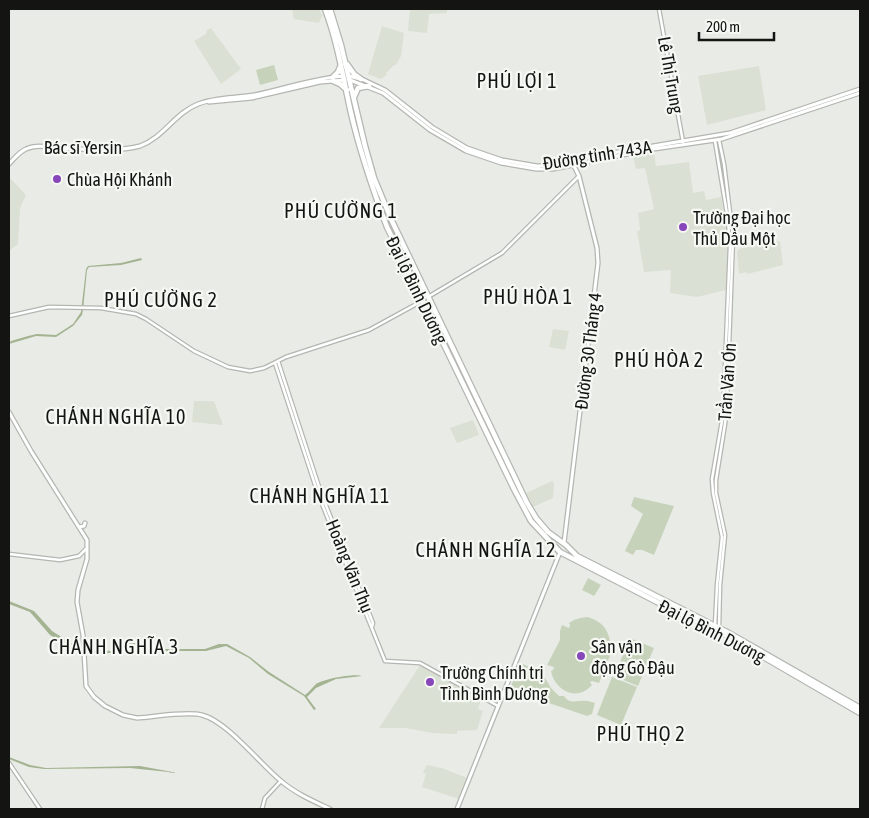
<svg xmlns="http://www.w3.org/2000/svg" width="869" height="818" viewBox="0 0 869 818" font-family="'Asap Condensed',sans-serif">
<rect width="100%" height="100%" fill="#e9ece6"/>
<path fill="#dae0d3" d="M292 9H319L322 15 319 23 294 19Z
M410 9H447V13L429 14 427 33 408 31Z
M382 26 404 33 401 56 396 65H394L386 73 387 75 381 79 368 74Z
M211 28 241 69 221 84 194 41 206 34 207 30Z
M759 66 766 110 707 125 698 76Z
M654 153 656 166 689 162 693 193 704 191 706 200 721 197 727 231 728 266 726 290 697 297 670 293 671 270 644 272 637 231 640 230 638 213 654 209 645 168 636 169 633 156Z
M9 177 26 195 20 208 18 244 9 251Z
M780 241 783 265 747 274V272L739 274 737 252 739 249Z
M553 329 569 331 565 350 549 347Z
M194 401H214L223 425 192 422Z
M473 420 479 435 457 443 450 428Z
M552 481 554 483 553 498 533 507 526 493Z
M420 665 481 700 478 709 483 711 477 730 457 731V734L432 733 405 728H379Z
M427 765 442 768 467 778 459 799 422 787 426 774 423 772Z"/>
<path fill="#c7d2bb" d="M274 65 278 80 260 85 256 70Z
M634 497 674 506 654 555 642 550H636L633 555 625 551 643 514 631 506Z
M588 578 601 585 594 596 582 590Z
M587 617C601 621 607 627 610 641H607V643L614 646 599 683 592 681 590 682 592 685C577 702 555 691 551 671L553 670 554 667 547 665 560 640V631L562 625 569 628 570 625 569 623C575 619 579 618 587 617Z
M630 638 654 648 638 686 614 676Z
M521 663 542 673 551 688 559 696H564C570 705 577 700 587 701 589 701 592 702 595 703L592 714 587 716 511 690 510 688Z
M612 677 637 687 621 725 597 715Z"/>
<path fill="#a4b392" d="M141 258 142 260 121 265 89 267 87 270 83 310 82 315 73 326 56 337 36 336 9 344 11 341 28 336 37 334 56 335 73 324 81 312 86 269 88 266 121 263Z
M9 601 34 611 52 631 82 650 115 651 129 643H142L159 649H205L219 644H227L250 657 269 672 305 695C309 692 313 687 316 684 323 679 355 673 362 676L336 679 316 688 307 697 316 709 314 710 304 696 268 674 249 658 226 646 206 651H159L142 645H129L116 653H81L50 635 30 612 9 604Z
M9 757 30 765 46 768 140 766 178 773 130 768 44 769 29 767 9 759Z"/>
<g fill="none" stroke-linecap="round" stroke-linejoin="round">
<g stroke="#b4b6b1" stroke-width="5">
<path id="minor" d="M659 9 683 142
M719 140 724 164 733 237 727 401 725 424 716 480V493L725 535 720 585 719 628
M715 141 728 220 730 246 723 415 712 479 713 493 722 537 717 585 715 625
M428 297 502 253 579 176
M9 316 49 307 101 308 136 314 146 319 194 351 228 367 250 371 264 368 286 357 369 330 422 301
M278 361 321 493 373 623 372 627
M275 363 318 494 385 661 420 663 498 706
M9 554 60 560 79 556 86 549
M9 763 40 809
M262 809 265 798 281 781"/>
</g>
<g stroke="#b4b6b1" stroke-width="5.5">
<path id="major" d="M349 76 364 80 385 90 432 127 467 148 502 160 537 166 553 165 606 154 730 133 860 89
M350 80 383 93 430 130 466 151 501 163 536 169H553L647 150 722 139 860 93
M209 102 252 98 320 82 345 80
M9 164C14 159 19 152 26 149 36 144 49 147 60 148 81 149 120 152 140 146 163 138 175 113 198 104 215 97 236 98 254 95 285 89 313 78 344 76
M9 412 31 451 87 540V559L78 590 77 602 83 635 86 686 94 697 105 706 123 715 137 718C154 717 187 711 202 715 228 722 259 763 281 781 295 793 313 801 330 809
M79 527 84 526 85 523
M564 543 598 263 597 248 579 176 573 164
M457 809 560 552"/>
</g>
<g stroke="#b4b6b1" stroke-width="7">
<path id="highway" d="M325 9C338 43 343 78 351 113 360 152 373 190 387 227L514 489 531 521 560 552 657 602 724 634 860 713
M330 9 341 45 365 146 374 178 391 219 527 503 536 518 548 532 566 545 577 556 727 632 860 708
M347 64 354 74 361 79
M333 77 338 72 341 65
M333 81 340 84 347 90
M354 97 358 88 369 86"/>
</g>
<use href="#minor" stroke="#fff" stroke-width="2.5"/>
<use href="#major" stroke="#fff" stroke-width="3"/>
<use href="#highway" stroke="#fff" stroke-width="4.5"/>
</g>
<g fill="#8846bb" stroke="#f6f9f3" stroke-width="2">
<circle cx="57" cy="179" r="5"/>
<circle cx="683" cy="227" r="5"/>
<circle cx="581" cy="656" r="5"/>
<circle cx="430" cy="682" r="5"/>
</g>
<g text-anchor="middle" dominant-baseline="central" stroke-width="4.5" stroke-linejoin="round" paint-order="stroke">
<g font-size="18" fill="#141413" stroke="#f6f9f3">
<text transform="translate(671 75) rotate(80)">Lê Thị Trung</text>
<text x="83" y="147">Bác sĩ Yersin</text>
<text transform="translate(597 155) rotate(-9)">Đường tỉnh 743A</text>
<text transform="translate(417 290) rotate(64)">Đại lộ Bình Dương</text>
<text transform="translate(588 351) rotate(-83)">Đường 30 Tháng 4</text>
<text transform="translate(727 382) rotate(-86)">Trần Văn Ơn</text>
<text transform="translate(350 566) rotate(68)">Hoàng Văn Thụ</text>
<text transform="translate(712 631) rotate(27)">Đại lộ Bình Dương</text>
</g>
<g font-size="18" fill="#141413" stroke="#f6f9f3" text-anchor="start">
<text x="67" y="179">Chùa Hội Khánh</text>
<text x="693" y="217">Trường Đại học<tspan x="693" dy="21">Thủ Dầu Một</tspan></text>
<text x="591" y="646">Sân vận<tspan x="591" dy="21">động Gò Đậu</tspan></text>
<text x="440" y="672">Trường Chính trị<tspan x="440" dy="21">Tỉnh Bình Dương</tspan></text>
</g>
<g font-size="20" letter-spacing="1" fill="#141413" stroke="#f6f9f3">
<text x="517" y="80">PHÚ LỢI 1</text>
<text x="341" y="210">PHÚ CƯỜNG 1</text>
<text x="528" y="296">PHÚ HÒA 1</text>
<text x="161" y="299">PHÚ CƯỜNG 2</text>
<text x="659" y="359">PHÚ HÒA 2</text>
<text x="116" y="416">CHÁNH NGHĨA 10</text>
<text x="320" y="495">CHÁNH NGHĨA 11</text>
<text x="486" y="549">CHÁNH NGHĨA 12</text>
<text x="114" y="646">CHÁNH NGHĨA 3</text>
<text x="641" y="733">PHÚ THỌ 2</text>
</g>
</g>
<rect width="869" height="818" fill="none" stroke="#141413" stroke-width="20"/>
<path d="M699 32v8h75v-8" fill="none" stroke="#141413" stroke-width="2.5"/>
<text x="706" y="32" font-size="15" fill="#141413" stroke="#f6f9f3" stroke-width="4" paint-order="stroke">200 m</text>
</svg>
